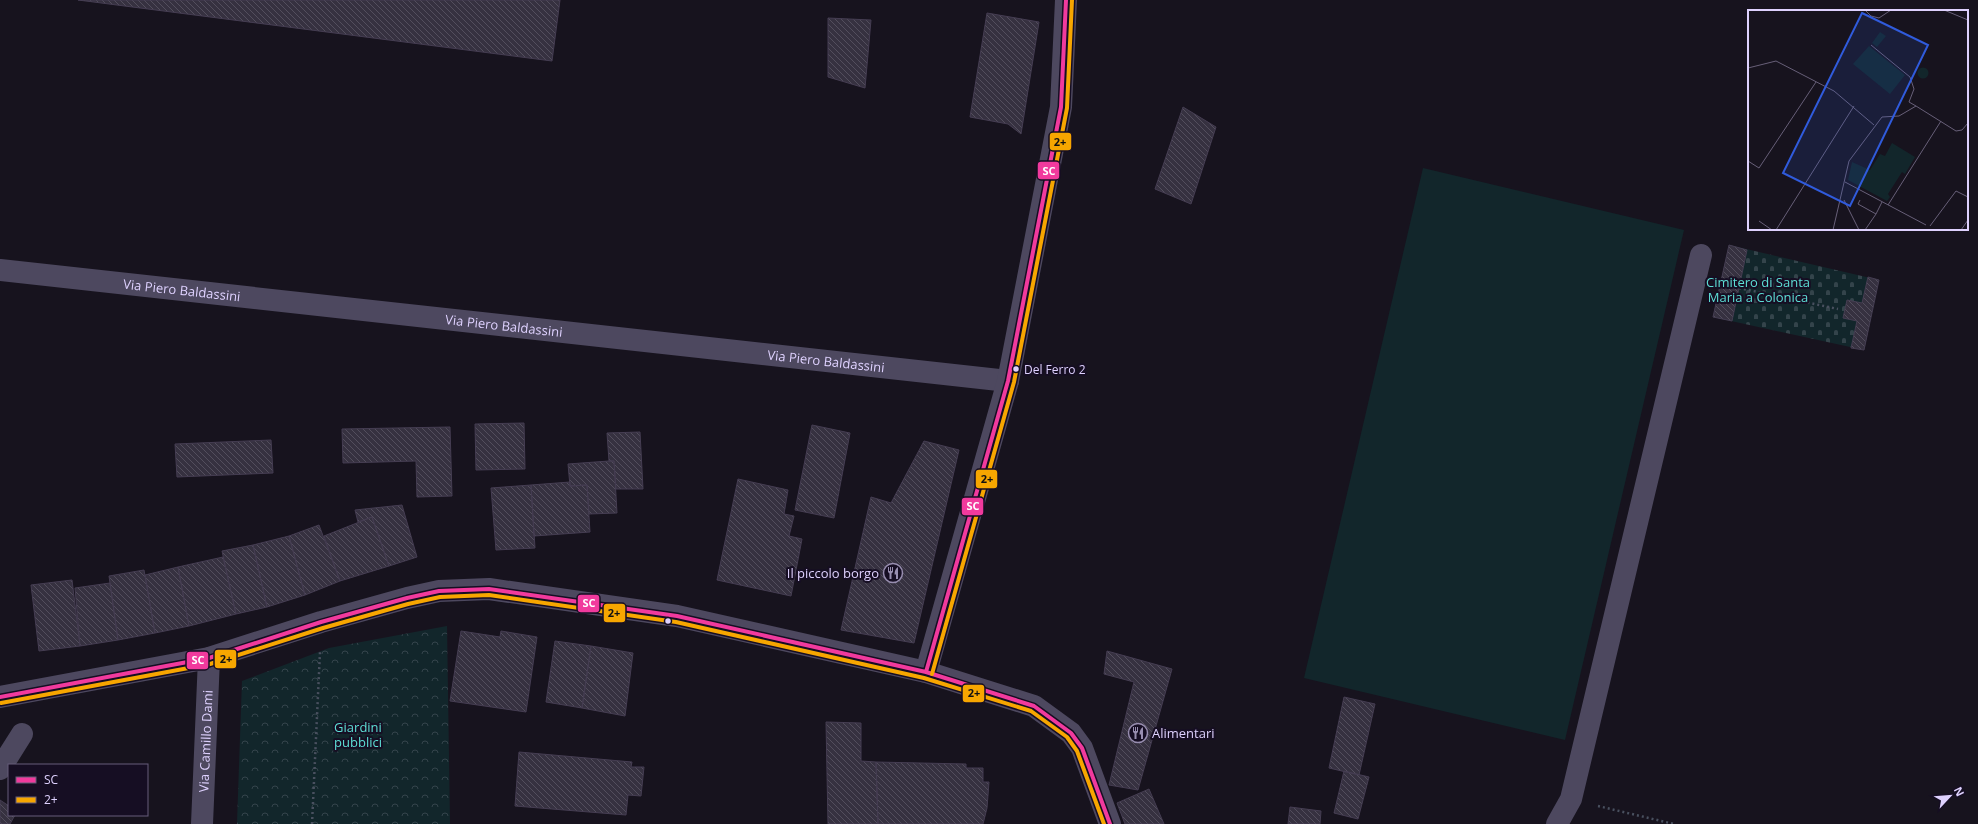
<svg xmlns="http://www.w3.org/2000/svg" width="1978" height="824" viewBox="0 0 1978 824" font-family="'Open Sans',sans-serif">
<defs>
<pattern id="forest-crowns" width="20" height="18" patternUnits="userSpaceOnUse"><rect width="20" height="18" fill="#12262b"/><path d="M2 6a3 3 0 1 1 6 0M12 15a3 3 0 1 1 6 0" fill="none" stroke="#34444b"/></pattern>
<pattern id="cemetery-stones" width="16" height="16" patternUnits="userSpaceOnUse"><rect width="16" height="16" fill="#12262b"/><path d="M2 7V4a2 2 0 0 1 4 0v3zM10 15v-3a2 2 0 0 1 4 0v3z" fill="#34444b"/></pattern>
<pattern id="building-back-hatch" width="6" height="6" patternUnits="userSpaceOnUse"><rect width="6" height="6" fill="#363140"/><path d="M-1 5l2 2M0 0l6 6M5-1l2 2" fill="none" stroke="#534e5d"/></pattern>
</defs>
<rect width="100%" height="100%" fill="#17131e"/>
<path fill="#12262b" d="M1423 168 1684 230 1565 740 1304 678Z"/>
<path fill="url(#forest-crowns)" d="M447 626 450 824H237L242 681 329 648Z"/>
<path fill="url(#cemetery-stones)" d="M1729 245 1879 280 1864 350 1713 317Z"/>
<path fill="url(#building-back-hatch)" stroke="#453d52" d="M78 0H560L552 61Z
M987 13 1039 22 1021 134 1008 124 970 117Z
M828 18 871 20 865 88 828 77Z
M1183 107 1216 127 1191 204 1155 189Z
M1729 245 1747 250 1732 321 1713 317Z
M1868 277 1879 280 1864 350 1851 348 1857 321 1843 318 1847 300 1862 303Z
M524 423 525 469 476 470 475 424Z
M812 425 850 433 834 518 795 510Z
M450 427 452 496 417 497 416 461 343 463 342 429Z
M640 432 643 489H616L614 461H609L607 433Z
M271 440 273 473 177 477 175 444Z
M924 441 959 450 914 643 841 630 871 497 891 503Z
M609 461H614L617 513 589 514 587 485 570 486 568 464Z
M738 479 788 490 784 514 794 516 789 536 802 539 791 596 717 580Z
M570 482V486L587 485 590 532 534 536 531 485Z
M531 485 535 548 496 550 491 488Z
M402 505 417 557 389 566 372 517 358 522 355 510Z
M372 517 389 566 340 581 324 536Z
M319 525 340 581 305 595 289 536Z
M289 536 305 595 267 607 253 545Z
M253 545 267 607 236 614 222 551Z
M223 557 236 614 189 626 178 567Z
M178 567 189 626 155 633 145 575Z
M144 570 155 633 118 640 109 576Z
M72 580 80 646 39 651 31 585Z
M110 583 118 640 80 646 75 588Z
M461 631 500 637 501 631 537 637 526 712 450 701Z
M555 641 591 646 582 708 546 702Z
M591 646 633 653 625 716 582 708Z
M1107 651 1172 669 1138 790 1109 785 1134 682 1104 674Z
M1344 697 1375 704 1359 775 1329 768Z
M826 722 861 723V761L876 762 878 824H828Z
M519 752 632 762 631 767H644L641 796 628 795 626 815 515 806Z
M876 762 966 764V768H983V782H989L987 808 983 824H878Z
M1344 771 1369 777 1358 819 1334 813Z
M1149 789 1164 824H1125L1117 803Z
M0 800 9 806V815H15L10 824H0Z
M1290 807 1321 811 1320 824H1288Z"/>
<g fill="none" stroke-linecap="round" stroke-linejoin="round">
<path stroke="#49505f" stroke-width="2.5" stroke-dasharray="2 3" stroke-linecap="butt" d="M1739 288 1838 309
M1598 806 1674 824
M312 824 320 652"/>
<g stroke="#4d485f" stroke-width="22">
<path id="s1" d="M0 270 1008 381"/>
<path d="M926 672 1008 381 1061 107 1066 0"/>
<path d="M0 697 209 658 321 622 407 598 439 591 489 589 677 616 926 672 1034 706 1071 733 1082 748 1110 824"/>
<path d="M0 769 22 734"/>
<path id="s2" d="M202 824 209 658"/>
<path d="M1557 824 1571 799 1701 255"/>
</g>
<g stroke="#160e23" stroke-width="7">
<path id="bus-1" d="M926 672 1008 381 1061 107 1066 0
M0 697 209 658 321 622 407 598 439 591 489 589 677 616 926 672 1034 706 1071 733 1082 748 1110 824"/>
</g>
<g stroke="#160e23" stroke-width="7">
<path id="bus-2" d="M932 674 1014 382 1067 108 1072 0
M1 703 210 664 323 628 408 604 440 597 489 595 676 622 924 678 1031 711 1067 737 1077 751 1104 824"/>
</g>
<use href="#bus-1" stroke="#f13a9d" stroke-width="4"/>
<use href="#bus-2" stroke="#f7a600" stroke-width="4"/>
</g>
<defs>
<g id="restaurant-ring" transform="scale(1)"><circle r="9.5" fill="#160e23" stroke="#988eb0" stroke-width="1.5"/><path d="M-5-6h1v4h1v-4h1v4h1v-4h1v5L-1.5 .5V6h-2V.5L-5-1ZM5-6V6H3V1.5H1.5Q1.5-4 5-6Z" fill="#988eb0"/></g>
</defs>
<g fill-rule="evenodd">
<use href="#restaurant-ring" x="893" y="573"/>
<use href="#restaurant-ring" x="1138" y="733"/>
</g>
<g fill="#ded1fe" stroke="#160e23" stroke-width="1.5">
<circle cx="1016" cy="369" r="3.5"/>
<circle cx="668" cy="621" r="3.5"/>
</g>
<g text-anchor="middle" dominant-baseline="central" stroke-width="4" stroke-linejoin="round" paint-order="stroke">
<g font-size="12" fill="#ded1fe" stroke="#160e23" text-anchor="start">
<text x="1024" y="369">Del Ferro 2</text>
</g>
<g font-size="13" fill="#5dded5" stroke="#160e23">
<text x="1758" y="282">Cimitero di Santa<tspan x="1758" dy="15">Maria a Colonica</tspan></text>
<text x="358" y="727">Giardini<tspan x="358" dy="15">pubblici</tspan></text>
</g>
<g font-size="13" fill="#ded1fe" stroke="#160e23">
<text stroke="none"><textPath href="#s1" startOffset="183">Via Piero Baldassini</textPath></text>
<text stroke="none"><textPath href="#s1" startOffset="507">Via Piero Baldassini</textPath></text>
<text stroke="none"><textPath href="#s1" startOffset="831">Via Piero Baldassini</textPath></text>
<text stroke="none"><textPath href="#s2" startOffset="83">Via Camillo Dami</textPath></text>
</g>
<g font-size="13" fill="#ded1fe" stroke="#160e23" text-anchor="end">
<text x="879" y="573">Il piccolo borgo</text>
<text x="1152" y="733" text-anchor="start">Alimentari</text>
</g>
</g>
<g transform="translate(1748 10)">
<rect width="220" height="220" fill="#17131e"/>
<path d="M121 36 157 65 142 84 105 54ZM169.5 63a5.5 5.5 0 1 1 11 0a5.5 5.5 0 1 1-11 0Z" fill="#12262b"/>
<path d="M144 133 167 147 157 164 154 162 140 184 142 187 139 191 100 170 104 152 122 160 132 144 137 146Z" fill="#12262b"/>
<path d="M132 22 138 26 129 37 124 33Z" fill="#12262b"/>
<path fill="none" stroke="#675f78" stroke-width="1" d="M117 0 123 6 131 8 143 0M196 0 220 10M123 35 162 67 166 79 161 92 168 96M0 58 28 51 86 81 126 115M0 151 11 158 68 72M97 172 178 215M96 190 111 220M112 190 110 194 128 204 117 220M140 195 193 111M128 204 134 192M11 211 24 220M182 216 208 181 220 187M28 220 106 96M85 220 101 151 134 107 151 106 168 96 208 121 214 120 220 113M213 220 220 210"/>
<path fill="#305bdc" fill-opacity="0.15" stroke="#305bdc" stroke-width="2" d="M114 3 180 35 102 196 35 163Z"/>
<rect width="220" height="220" fill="none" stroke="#ded1fe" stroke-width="2"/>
</g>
<g stroke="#160e23" stroke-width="1.5">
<rect x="1049" y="132" width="23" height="19" rx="4" fill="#f7a600"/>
<rect x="1037" y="161" width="23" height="19" rx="4" fill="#f13a9d"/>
<rect x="975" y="469" width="23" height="20" rx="4" fill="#f7a600"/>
<rect x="961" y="497" width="23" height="19" rx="4" fill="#f13a9d"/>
<rect x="577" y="594" width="23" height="19" rx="4" fill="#f13a9d"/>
<rect x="603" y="603" width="23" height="20" rx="4" fill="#f7a600"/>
<rect x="214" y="649" width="23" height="20" rx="4" fill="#f7a600"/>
<rect x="186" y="651" width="23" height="19" rx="4" fill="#f13a9d"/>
<rect x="962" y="684" width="23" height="19" rx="4" fill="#f7a600"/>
</g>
<g font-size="11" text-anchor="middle" font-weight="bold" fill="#fff">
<text x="1049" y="175">SC</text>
<text x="973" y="510">SC</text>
<text x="589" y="607">SC</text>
<text x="198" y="664">SC</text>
</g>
<g font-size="11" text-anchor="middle" font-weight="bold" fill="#111">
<text x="1060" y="146">2+</text>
<text x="987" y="483">2+</text>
<text x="614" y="617">2+</text>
<text x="226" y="663">2+</text>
<text x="974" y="697">2+</text>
</g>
<rect x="8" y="764" width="140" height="52" fill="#160e23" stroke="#665c7b"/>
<rect x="16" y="777" width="20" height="6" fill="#f13a9d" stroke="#665c7b"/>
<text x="44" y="784" font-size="12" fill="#ded1fe">SC</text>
<rect x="16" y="797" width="20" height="6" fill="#f7a600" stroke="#665c7b"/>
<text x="44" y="804" font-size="12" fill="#ded1fe">2+</text>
<g transform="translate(1950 796) rotate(64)" stroke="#160e23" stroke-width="3" paint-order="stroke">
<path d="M0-3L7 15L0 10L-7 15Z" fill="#ded1fe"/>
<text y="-6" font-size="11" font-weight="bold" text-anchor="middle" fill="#ded1fe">N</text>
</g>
</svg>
